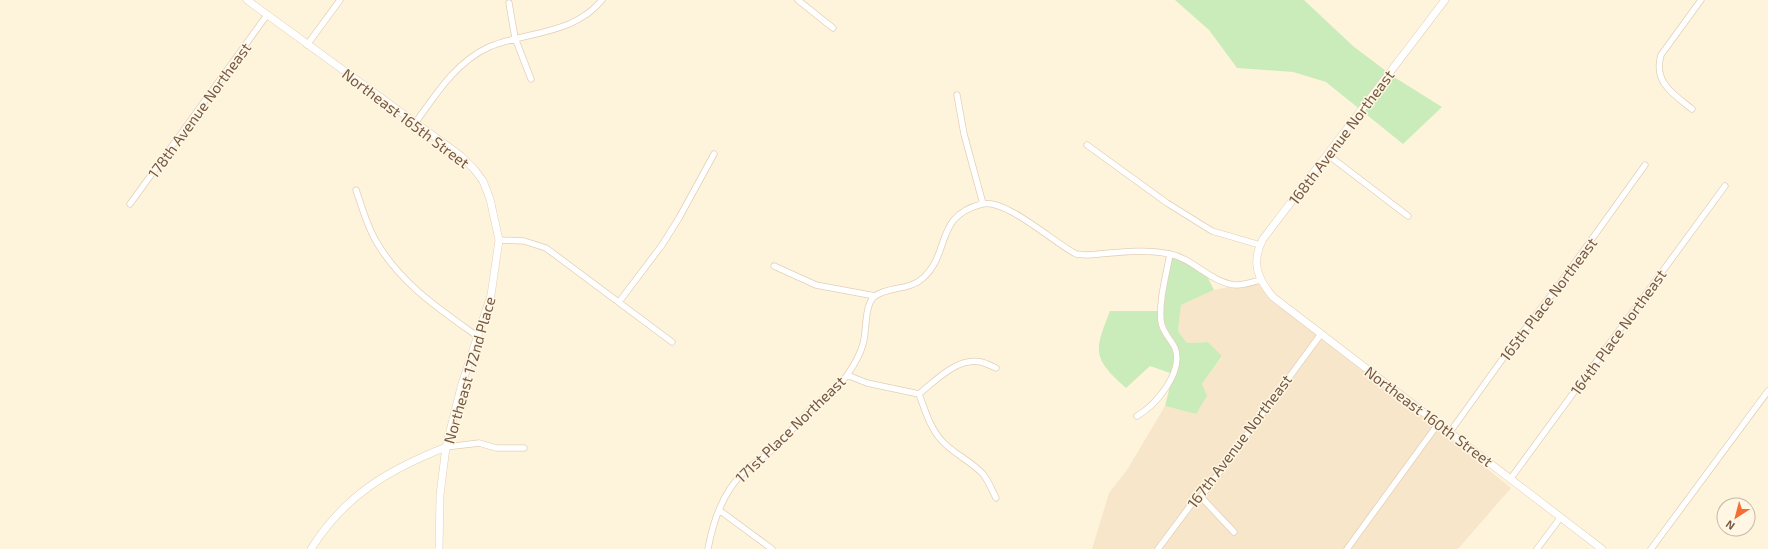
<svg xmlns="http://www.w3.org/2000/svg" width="1768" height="549" viewBox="0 0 1768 549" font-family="'Exo 2',sans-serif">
<rect width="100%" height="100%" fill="#fef4dc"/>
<path fill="#f7e6ca" d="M1260 280 1331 342 1511 488 1458 549H1092L1109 493 1127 470 1165 406 1196 414 1202 384 1222 357 1208 342 1187 343 1178 331 1181 305 1214 290Z"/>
<path fill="#caecba" d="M1175 0H1304L1353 46 1394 77 1442 107 1403 144 1326 82 1293 72 1237 68 1209 30Z
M1170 254 1205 272 1214 290 1181 305 1178 331 1187 343 1208 342 1222 356 1202 384 1207 396 1196 414 1165 406 1173 374 1150 366 1126 388C1092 358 1094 351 1110 311H1161Z"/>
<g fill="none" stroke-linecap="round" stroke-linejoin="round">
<g stroke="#e3cfb8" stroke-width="7">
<path id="minor" d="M798 0 833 28
M509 3 515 38 531 79
M307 45 340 0
M957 95 964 134 983 204
M1692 109C1673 94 1653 82 1661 55L1701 0
M416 122C436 94 456 62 489 47 528 31 573 35 602 0
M1087 145 1167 203 1212 231 1260 245
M1328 155 1408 216
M356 190C362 207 367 226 376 241 400 283 439 309 477 336
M130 204 267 15
M499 240 524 241 546 248 672 342
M774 266 816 285 875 296
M619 302 662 245 679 218 714 154
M847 375 867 383 919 394C925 410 930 428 942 441 954 454 971 461 983 474 989 482 992 490 996 498
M919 394C936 380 958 357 981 362 986 363 991 366 996 368
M1137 416C1156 405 1184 372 1175 348 1171 339 1162 332 1161 321 1159 300 1166 276 1170 254
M1450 432 1509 350 1556 289 1645 165
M446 447 479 443 496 448H524
M1511 478 1725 186
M1201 497 1234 532
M719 510 772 549
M708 549C713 521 723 491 745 471 755 462 768 454 778 445 789 434 799 420 811 409 823 398 839 387 848 374 854 365 860 355 863 344 867 331 864 304 875 296 889 286 909 291 923 278 951 253 934 216 982 204 1005 198 1053 242 1076 254L1087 255C1114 253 1143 248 1170 254 1194 259 1211 283 1236 285 1244 285 1253 282 1260 280
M1158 549 1193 502 1201 497 1321 334
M1347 549 1438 424
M1537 549 1561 517
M1651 549 1768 391"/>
</g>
<g stroke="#e3cfb8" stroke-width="8">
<path id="tertiary" d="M247 0 461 156 474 169 483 181 490 199 499 240 491 295 461 387 446 447 440 495 439 549
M1445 0 1263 239C1251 262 1257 278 1273 297L1602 549
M311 549C345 495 388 470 446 447"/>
</g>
<use href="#minor" stroke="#fff" stroke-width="5.5"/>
<use href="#tertiary" stroke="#fff" stroke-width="7"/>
</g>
<g text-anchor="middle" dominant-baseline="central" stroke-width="3" stroke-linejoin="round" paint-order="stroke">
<g font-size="15" fill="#755943" stroke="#fff7e4">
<text transform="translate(199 110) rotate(-54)">178th Avenue Northeast</text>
<text transform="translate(406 118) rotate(37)">Northeast 165th Street</text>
<text transform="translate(1341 137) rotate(-53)">168th Avenue Northeast</text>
<text transform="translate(1548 299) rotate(-53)">165th Place Northeast</text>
<text transform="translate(1618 332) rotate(-54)">164th Place Northeast</text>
<text transform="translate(469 370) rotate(-74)">Northeast 172nd Place</text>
<text transform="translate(1429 416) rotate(37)">Northeast 160th Street</text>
<text transform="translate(790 429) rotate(-44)">171st Place Northeast</text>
<text transform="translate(1239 441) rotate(-53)">167th Avenue Northeast</text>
</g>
</g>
<g transform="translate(1736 517) rotate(216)"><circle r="19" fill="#fff7e4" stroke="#c8b8a4"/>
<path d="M0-3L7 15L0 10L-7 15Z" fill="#f56f34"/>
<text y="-6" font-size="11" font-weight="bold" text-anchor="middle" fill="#755943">N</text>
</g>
</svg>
